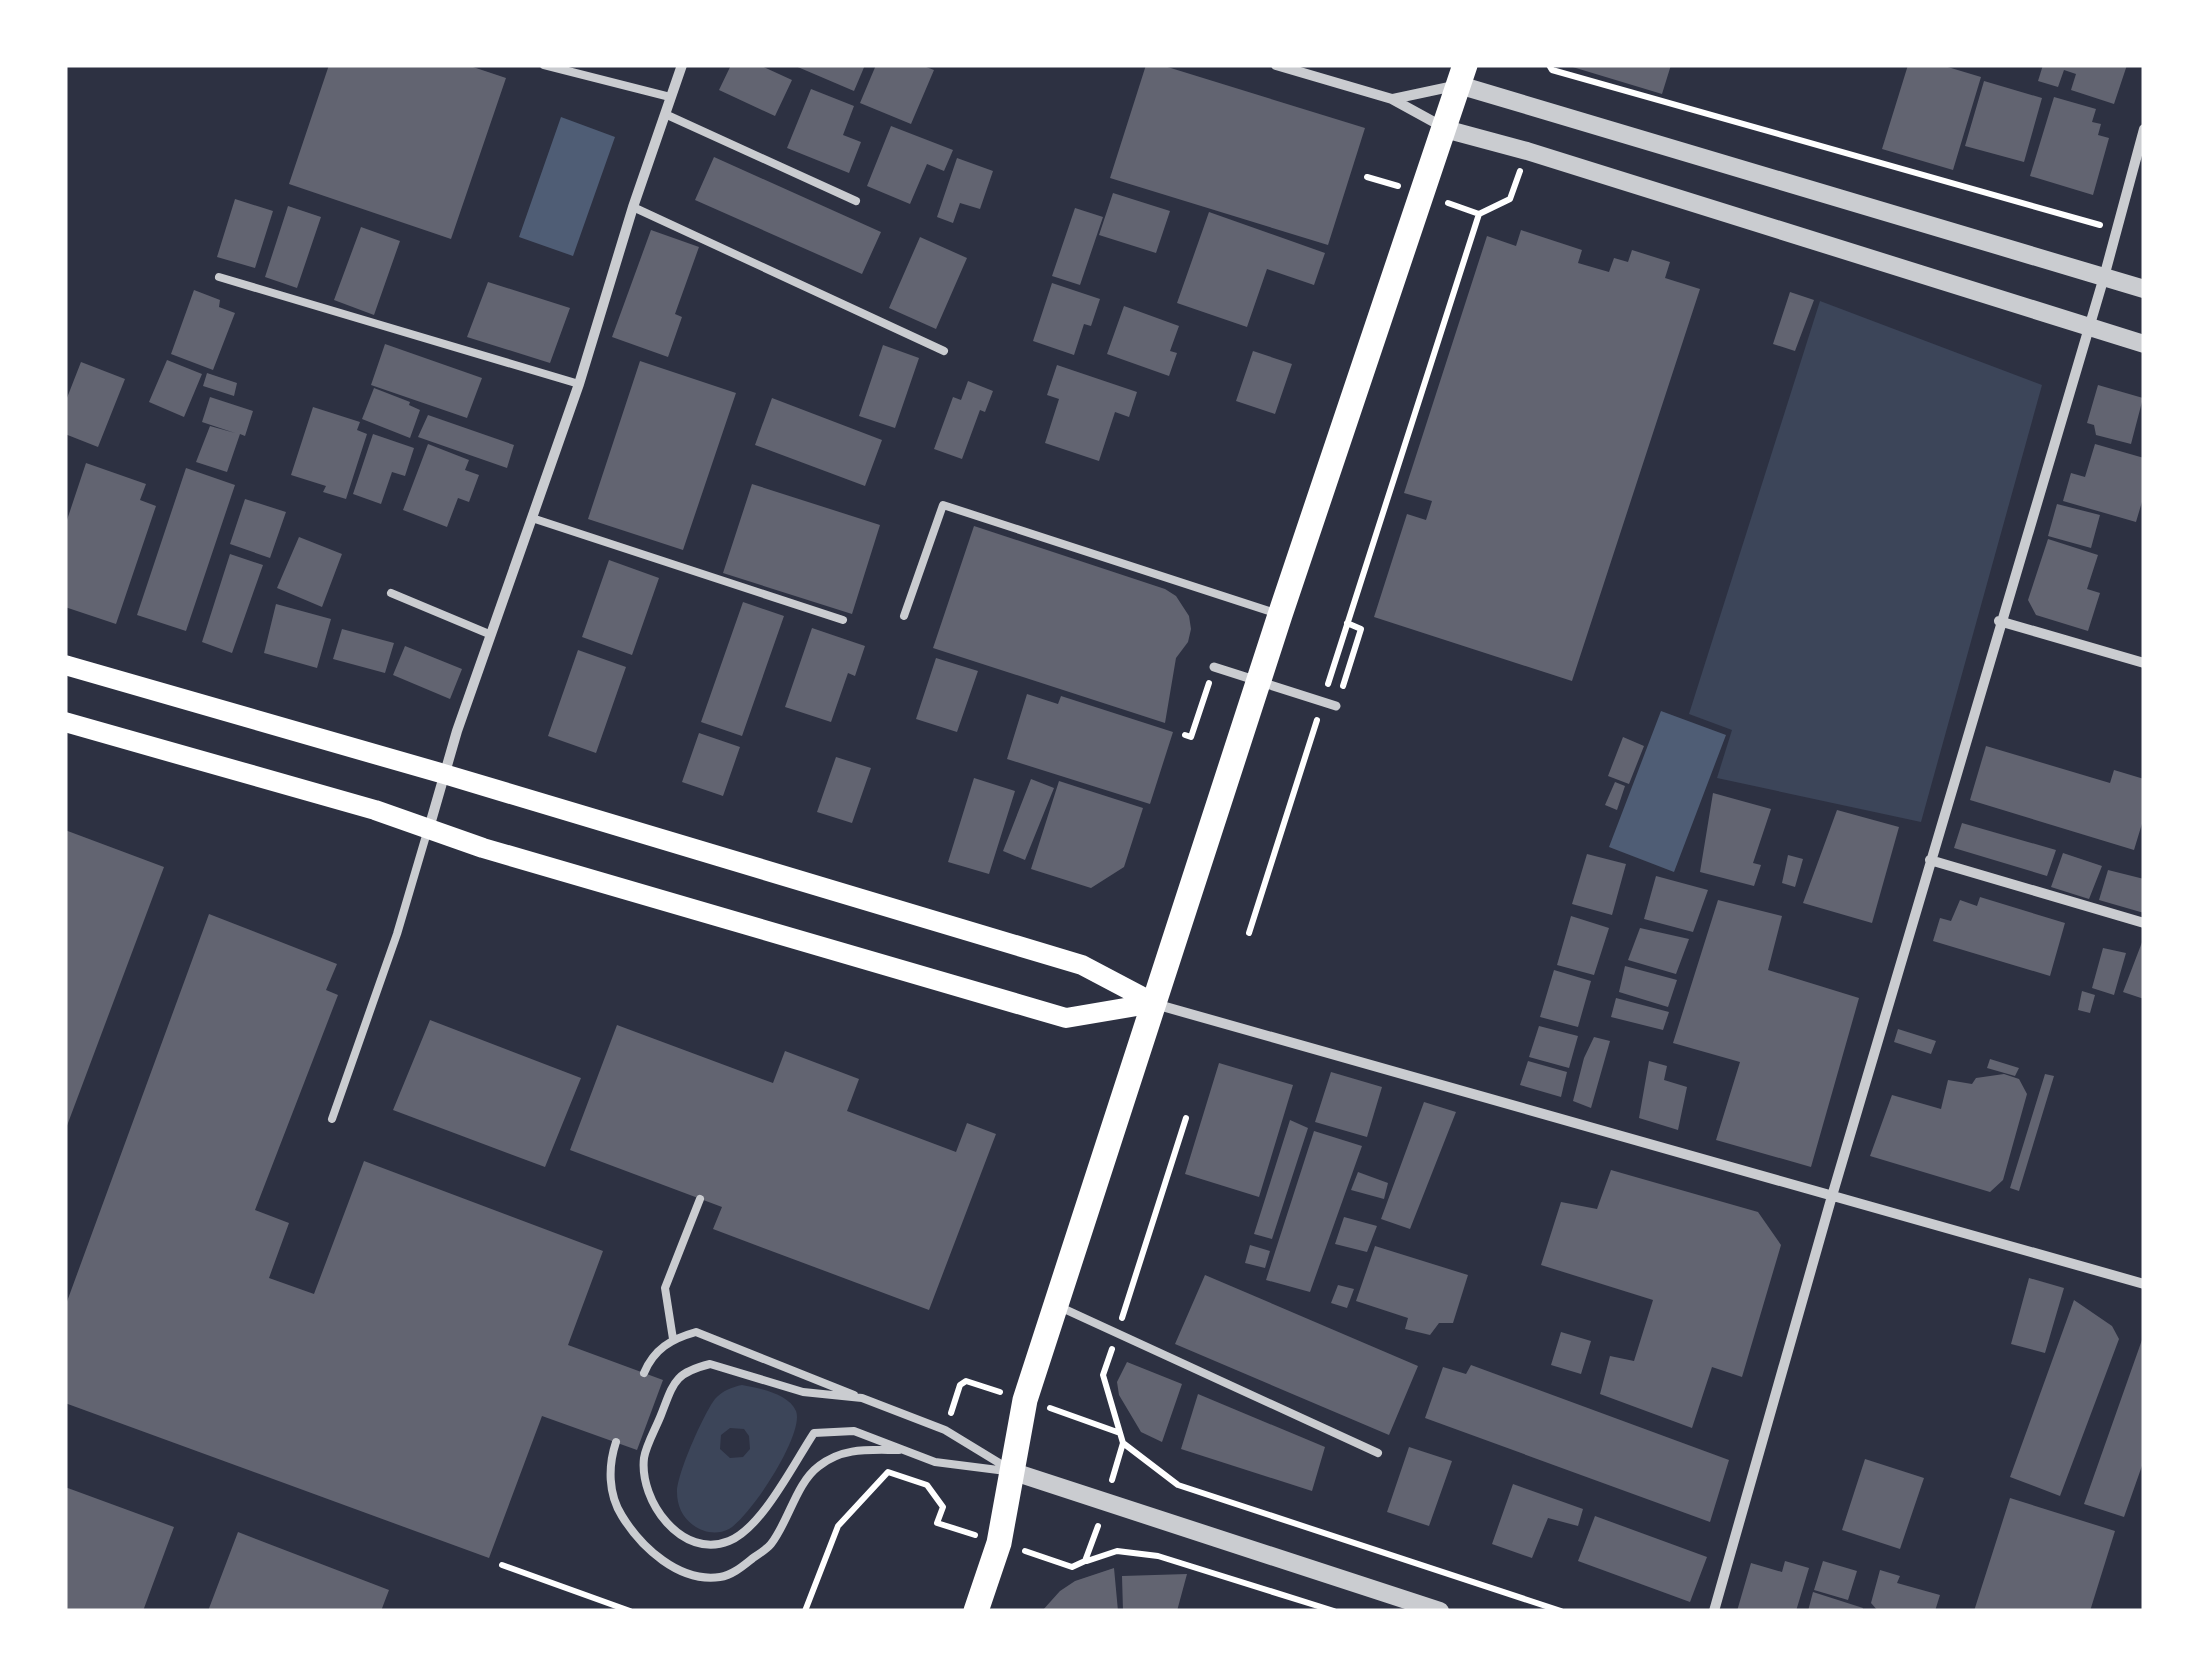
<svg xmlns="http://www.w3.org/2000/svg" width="2209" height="1676" viewBox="0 0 2209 1676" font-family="'Space Grotesk',sans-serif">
<rect width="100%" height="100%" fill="#2d3142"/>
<path fill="#3c4559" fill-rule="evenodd" d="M1820 301 2042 385 1921 822 1717 778 1732 730 1689 714Z
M742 1385C759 1388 789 1394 796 1411 805 1434 750 1517 729 1529 717 1535 704 1533 693 1525 682 1517 677 1505 677 1492 677 1474 704 1413 715 1399 722 1391 732 1387 742 1385ZM730 1428 744 1429 749 1436 750 1449 743 1457 730 1458 720 1449 721 1435Z"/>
<path fill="#4f5d75" d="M561 117 615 137 573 256 519 237Z
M1661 711 1726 735 1674 872 1609 847Z"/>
<path fill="#626471" d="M329 65H467L506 78 451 239 289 184Z
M731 65H759L792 80 775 116 719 90Z
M793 65H865L854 91Z
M876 65H921L934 70 911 124 860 103Z
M1146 65H1161L1365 128 1328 245 1110 178Z
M1566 65H1671L1662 94Z
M1908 65H1941L1981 77 1953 170 1882 149Z
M2043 65H2127L2114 104 2071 90 2076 74 2064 70 2058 87 2038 81Z
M1984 81 2042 98 2024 162 1965 146Z
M811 89 854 106 843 135 861 142 849 173 787 148Z
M2054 97 2096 109 2092 122 2101 124 2098 135 2109 138 2093 195 2030 176Z
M891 126 953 150 944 171 927 164 910 204 867 186Z
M714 157 881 232 862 274 695 200Z
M957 158 993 171 980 209 960 203 953 223 937 217Z
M1113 193 1170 211 1156 253 1099 235Z
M235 199 273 211 255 268 217 257Z
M288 206 321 217 297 288 265 277Z
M1075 208 1103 217 1080 285 1052 276Z
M1209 212 1325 253 1314 285 1267 269 1247 327 1177 303Z
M361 227 400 241 374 315 334 300Z
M651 230 699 247 675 314 682 317 668 357 612 337Z
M1521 230 1582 250 1578 263 1609 272 1614 258 1628 262 1632 250 1670 262 1665 278 1700 289 1572 681 1374 617 1407 514 1426 520 1432 501 1404 493 1487 236 1516 246Z
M920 237 967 258 936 329 889 308Z
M488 282 570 308 550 363 467 337Z
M1052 283 1100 299 1091 326 1084 324 1074 355 1033 341Z
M194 290 220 300 219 307 235 313 213 370 171 354Z
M1790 292 1814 300 1795 351 1773 344Z
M1124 306 1179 326 1170 351 1177 353 1169 376 1107 354Z
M385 344 482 378 467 418 371 385Z
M883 345 919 358 895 428 859 416Z
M1253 351 1292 364 1275 414 1236 401Z
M167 360 202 374 184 417 149 402Z
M640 361 736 393 683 550 588 519Z
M81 362 125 379 98 447 65 434V403Z
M1057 365 1137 392 1129 417 1115 412 1099 461 1045 443 1059 399 1047 395Z
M207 373 237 383 234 396 203 386Z
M968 381 993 391 985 412 980 410 962 459 934 449 953 397 961 400Z
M2098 385 2143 398 2131 444 2096 435 2094 425 2087 423Z
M374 388 410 402 409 405 420 410 410 438 362 419Z
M210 397 253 411 245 436 240 434 227 472 196 462 210 426 235 433 202 422Z
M772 398 882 440 865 486 755 445Z
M313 407 360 422 357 430 367 434 346 499 323 492 326 486 291 475Z
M428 415 514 445 507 468 418 437Z
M373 434 414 448 405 476 392 472 381 504 353 494Z
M428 444 469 460 465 470 479 475 469 502 458 498 447 527 403 510Z
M2095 444 2144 458V495L2136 522 2063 501 2071 473 2085 477Z
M86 463 146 484 140 500 156 506 116 624 65 607V526Z
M186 468 235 485 186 631 137 615Z
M752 484 880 525 852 614 723 573Z
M245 499 286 512 270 558 230 544Z
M2057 504 2100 515 2091 548 2048 536Z
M974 526 1165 589 1176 596 1189 616 1191 629 1188 642 1176 658 1165 723 933 648Z
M299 537 342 554 322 607 277 588Z
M2048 539 2098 555 2087 589 2100 593 2088 631 2036 615 2028 600Z
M230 554 263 565 232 653 202 642Z
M609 560 659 578 632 655 582 637Z
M743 602 784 616 742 736 701 722Z
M276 604 331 619 317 668 264 653Z
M812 628 865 646 855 676 848 673 831 722 785 707Z
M342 629 394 643 385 673 333 659Z
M405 646 462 669 450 699 393 675Z
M578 650 626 667 596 753 548 736Z
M936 658 978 671 957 732 916 719Z
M1027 694 1058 704 1061 696 1173 732 1150 804 1007 759Z
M699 733 740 747 723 796 682 782Z
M1623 737 1644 746 1629 784 1608 776Z
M1986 746 2110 783 2114 770 2144 779V817L2134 850 1970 800Z
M836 757 871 768 852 823 817 812Z
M974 778 1015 791 989 874 948 862Z
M1031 779 1054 788 1025 860 1003 851Z
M1059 781 1143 808 1124 867 1091 888 1031 869Z
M1615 782 1625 786 1617 810 1605 805Z
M1713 793 1771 809 1753 863 1761 865 1754 886 1700 872Z
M1837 810 1899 827 1872 923 1803 903Z
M1962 823 2056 850 2047 876 1954 848Z
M65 830 164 867 65 1131Z
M2063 853 2102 866 2089 899 2051 887Z
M1587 854 1626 864 1612 915 1572 904Z
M1788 855 1803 859 1795 887 1782 883Z
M2108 870 2144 879V913L2099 900Z
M1656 876 1708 890 1693 932 1644 919Z
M1980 897 2065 923 2050 976 1933 941 1940 918 1951 921 1960 900 1977 906Z
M1718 900 1782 916 1768 970 1859 998 1811 1167 1716 1140 1740 1062 1673 1043Z
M209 914 337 964 326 990 338 995 255 1210 289 1223 269 1278 314 1294 364 1161 603 1251 568 1345 663 1380 637 1450 542 1416 489 1558 65 1403V1307Z
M1571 916 1609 928 1594 975 1557 965Z
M1640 928 1689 939 1676 974 1628 960Z
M2144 937V999L2123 992Z
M2103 948 2126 953 2114 995 2092 988Z
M1625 966 1677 980 1668 1007 1619 992Z
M1554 970 1591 981 1578 1027 1540 1017Z
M2082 991 2095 995 2090 1013 2078 1010Z
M1616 998 1669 1012 1663 1030 1611 1017Z
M430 1020 581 1078 545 1167 393 1110Z
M617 1025 773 1083 785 1051 859 1079 847 1111 956 1152 967 1123 996 1134 929 1310 713 1229 722 1207 570 1150Z
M1539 1026 1578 1036 1569 1068 1529 1057Z
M1898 1029 1936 1041 1931 1054 1894 1042Z
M1594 1037 1610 1041 1591 1108 1573 1101 1584 1058Z
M1990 1059 2019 1068 2015 1076 1987 1068Z
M1528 1061 1567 1072 1561 1097 1520 1085Z
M1649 1061 1667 1066 1664 1080 1687 1087 1678 1130 1639 1118Z
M1219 1063 1293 1085 1259 1197 1185 1174Z
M1331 1072 1382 1087 1367 1137 1315 1122Z
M2004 1074 2019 1079 2027 1094 2003 1180 1990 1192 1870 1156 1892 1095 1941 1109 1948 1080 1972 1084 1976 1078Z
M2045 1074 2054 1076 2019 1191 2010 1188Z
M1424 1102 1456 1112 1410 1229 1381 1219Z
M1290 1120 1308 1128 1272 1239 1254 1234Z
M1314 1131 1362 1146 1310 1292 1266 1280Z
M1611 1170 1758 1212 1781 1245 1742 1377 1712 1367 1692 1428 1600 1394 1610 1356 1634 1361 1653 1300 1541 1265 1561 1202 1597 1209Z
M1358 1172 1388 1183 1384 1199 1351 1190Z
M1344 1217 1377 1226 1367 1252 1335 1244Z
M1250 1245 1270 1251 1265 1268 1245 1263Z
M1375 1246 1468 1275 1453 1323H1439L1430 1335 1405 1329 1408 1318 1356 1301Z
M1205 1275 1418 1366 1389 1435 1175 1344Z
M2029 1278 2064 1288 2045 1353 2011 1344Z
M1338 1285 1354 1289 1347 1308 1331 1303Z
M2074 1300 2112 1326 2119 1339 2060 1496 2010 1477Z
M1561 1332 1591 1341 1581 1374 1551 1365Z
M2143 1337 2144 1460 2124 1517 2084 1504Z
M1127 1362 1182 1384 1162 1442 1141 1432 1119 1395 1117 1382Z
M1471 1365 1729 1460 1710 1522 1425 1418 1443 1367 1466 1374Z
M1198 1394 1325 1447 1312 1491 1181 1449Z
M1409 1447 1452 1461 1429 1526 1387 1512Z
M1865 1459 1924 1478 1900 1549 1842 1530Z
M1513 1484 1583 1509 1578 1526 1548 1518 1532 1558 1492 1544Z
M65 1487 174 1527 143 1611H65Z
M2010 1498 2115 1531 2090 1611H1974Z
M1595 1516 1707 1557 1690 1602 1578 1561Z
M238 1532 389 1590 381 1611H208Z
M1785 1561 1809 1568 1796 1611H1737L1751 1563 1782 1572Z
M1823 1561 1857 1571 1848 1600 1814 1590Z
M1114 1568 1118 1611H1042L1060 1591 1075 1581Z
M1880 1570 1900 1576 1897 1583 1940 1595 1935 1611H1878L1871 1603Z
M1187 1574 1177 1611H1123L1122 1576Z
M1813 1592 1863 1608 1862 1611H1808Z"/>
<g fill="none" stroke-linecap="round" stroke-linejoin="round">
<path stroke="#fff" stroke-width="6" d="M1549 65 1552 70 2100 225
M1367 177 1398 186
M1448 203 1479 214 1510 199 1520 171
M1328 684 1479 214
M1343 686 1361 629 1347 623
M1185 735 1191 737 1209 683
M1249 933 1317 720
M1122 1318 1186 1118
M1112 1349 1103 1375 1123 1443 1112 1480
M1050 1408 1120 1433
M951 1413 960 1385 966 1381 1000 1392
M1123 1443 1178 1485 1561 1611
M1025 1551 1072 1567 1085 1561 1098 1526
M1087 1561 1117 1551 1158 1556 1334 1611
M502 1565 630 1611
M805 1611 838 1526 888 1472 927 1485 943 1507 937 1523 975 1535"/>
<path stroke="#caccd0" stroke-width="8" d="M544 65 670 97
M665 114 856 201
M633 207 944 351
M219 277 579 384
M532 518 843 620
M391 593 489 634
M904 616 943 505 1278 614
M332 1119 397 934 428 829
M1060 1307 1378 1453
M673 1339 665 1288 700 1199
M710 1364 803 1392 862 1398 945 1430 1014 1472 935 1462 854 1431 814 1433C794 1463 762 1528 729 1541 682 1560 639 1501 644 1458 646 1445 656 1428 661 1415 674 1382 674 1373 710 1364Z
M644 1373C654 1349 671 1339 696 1332L854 1395
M616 1442C608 1466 608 1494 622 1516 641 1547 679 1583 720 1577 733 1575 744 1565 753 1558 759 1554 767 1549 771 1544 789 1521 796 1483 819 1466 843 1447 869 1450 899 1450"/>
<path stroke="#caccd0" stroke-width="9" d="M1214 667 1336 706"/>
<path stroke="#caccd0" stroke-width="10" d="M1276 65 1392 99 1443 127
M1393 99 1454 86
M1999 621 2144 663
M429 828 457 731 579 384 633 207 682 65
M1930 860 2144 923
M1155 1004 2144 1284
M1714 1611 1832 1196 2104 277 2144 129"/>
<path stroke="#caccd0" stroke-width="18" d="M1459 85 2144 289
M1445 129 1527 151 2144 344
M1014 1472 1440 1611"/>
<path stroke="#fff" stroke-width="20" d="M65 665 444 774 1082 965 1154 1003
M65 722 375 810 483 848 1066 1018 1154 1003"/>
<path stroke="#fff" stroke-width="25" d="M976 1611 999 1543 1025 1400 1280 615 1465 65"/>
</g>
<rect width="2209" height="1676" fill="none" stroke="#ffffff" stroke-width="135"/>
</svg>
